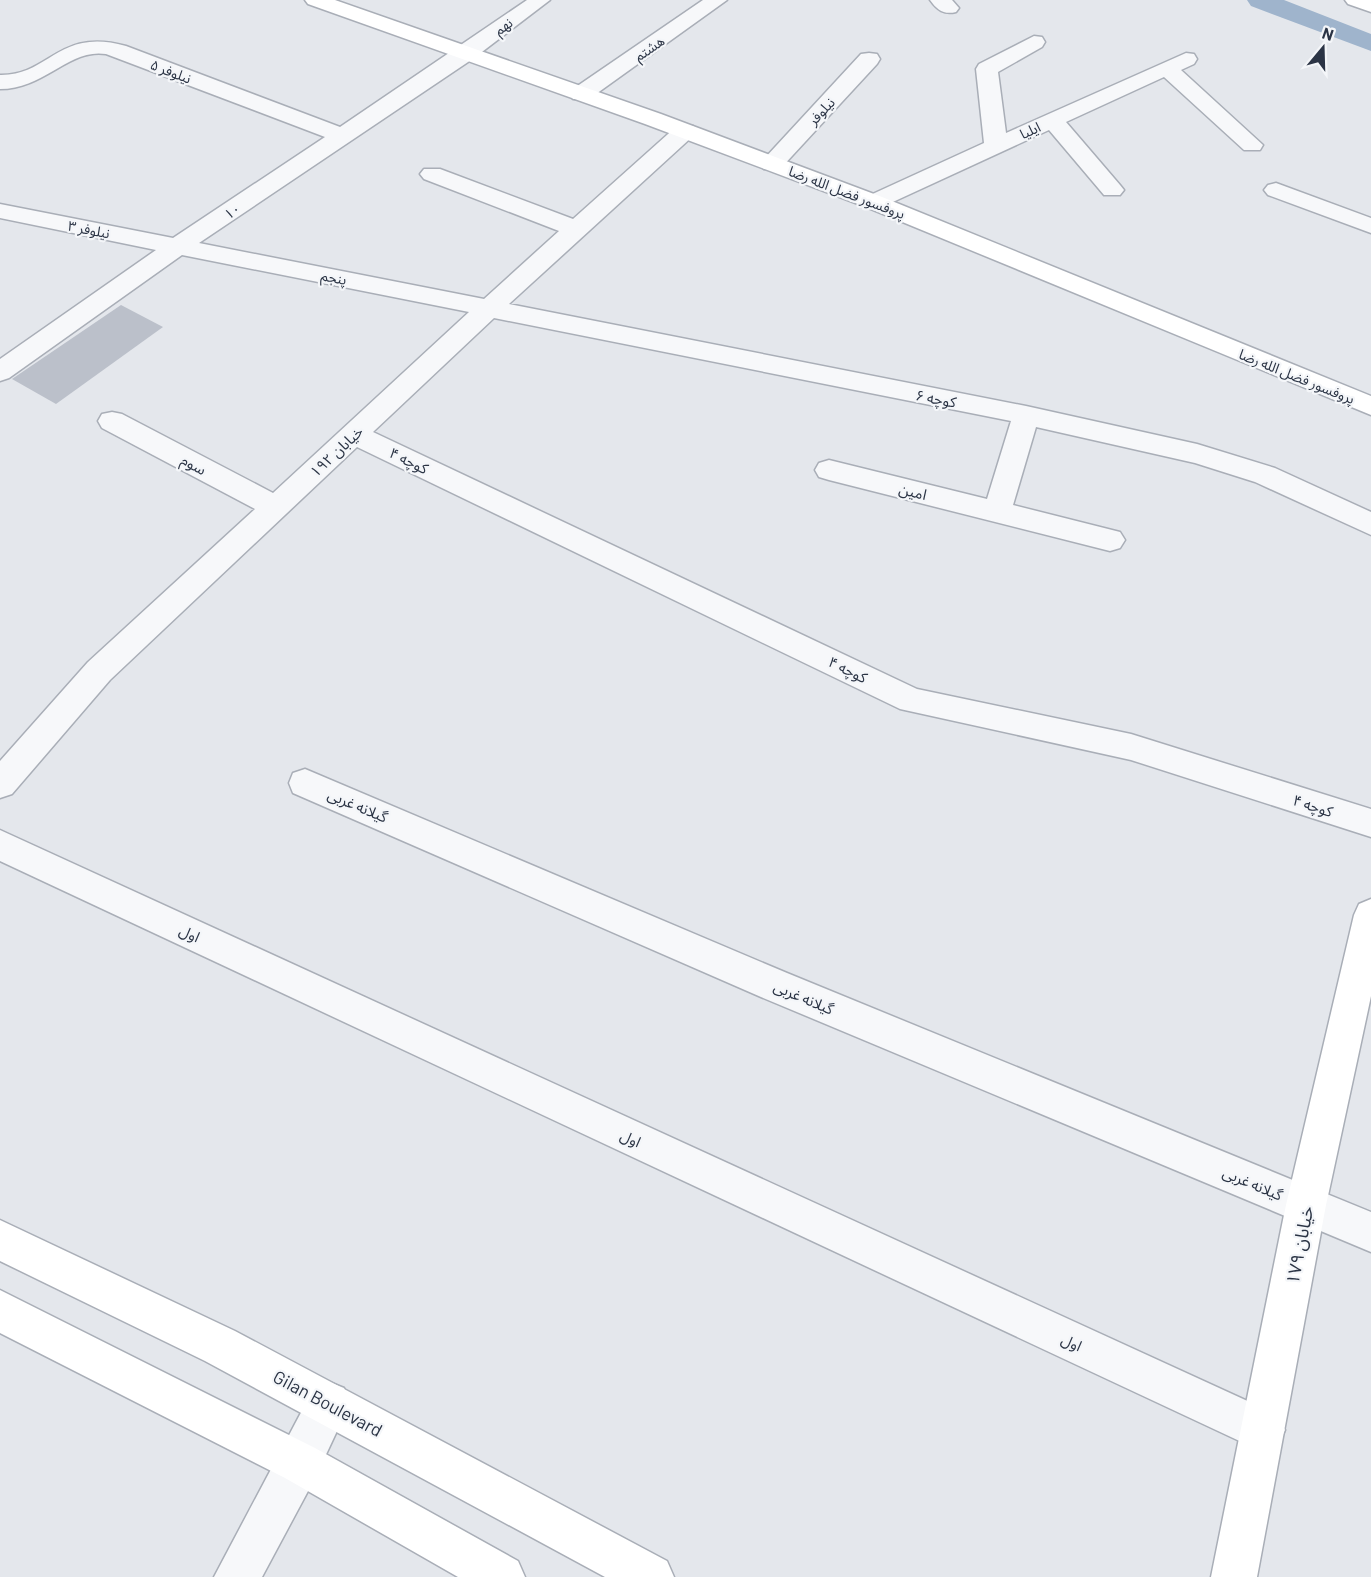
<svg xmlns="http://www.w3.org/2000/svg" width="1371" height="1577" viewBox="0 0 1371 1577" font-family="Barlow,'Noto Sans Arabic',sans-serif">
<rect width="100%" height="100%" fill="#e4e7ec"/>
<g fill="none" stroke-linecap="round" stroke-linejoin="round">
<path fill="#9fb4cc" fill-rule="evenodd" d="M1247 0H1284L1371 34V51L1251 6Z"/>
</g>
<path fill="#bbc0ca" d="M121 305 163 327 56 404 12 379Z"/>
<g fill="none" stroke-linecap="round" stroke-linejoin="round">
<g stroke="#a9aeb7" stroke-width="3">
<path id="minor" d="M527 0H550L474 58 199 243 484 299 559 231 424 179 420 174 424 169H440L573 219 677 126H693L696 131 693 136 509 304 1026 406 1197 444 1275 468 1371 512V535L1255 482 1195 463 1036 427 1013 505 1120 532 1125 540 1120 548 1110 551 829 480 819 477 815 470 819 463 829 460 987 499 1011 421 494 318 373 432 917 689 1131 734 1371 809V837L1131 760 900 709 357 447 110 680 12 794 0 798V761L88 662 255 509 102 428 98 421 102 414 112 412 122 414 273 493 469 312 182 255 9 378 0 381V359L156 250 0 218V204L173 238 325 137 106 54C69 48 45 89 0 89V75C50 76 58 27 126 46L340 127Z
M703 0H727L589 99H573L570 94 573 89Z
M930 0H952L959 8 956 12C944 15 937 10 930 0Z
M1034 36 1042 37 1045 42 1042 47 998 72 1006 133 1186 53 1194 54 1197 59 1194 64 1181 70 1263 145 1260 150H1244L1164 77 1066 122 1120 185 1124 190 1120 195H1104L1049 130 882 207 874 209 866 207 862 202 866 197 984 143 976 69 979 64Z
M869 53 877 54 880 59 877 64 780 169H764L760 164 764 159 861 54Z
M1276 183 1371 218V233L1268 195 1264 190 1268 185Z
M305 769 787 973 1371 1212V1252L761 997 293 793 289 783 293 773Z
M0 830 1278 1415 1285 1430 1278 1445 1263 1452 1248 1445 0 861Z
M329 1382 344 1388 350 1403 315 1478 262 1577H214L314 1388Z"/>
</g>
<g stroke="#a9aeb7" stroke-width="3">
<path id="secondary" d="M305 0H335L661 114 882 197 1371 396V415L866 207 645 124 308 4Z
M1345 0H1371V12L1348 4Z
M1371 899V996L1326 1205 1257 1577H1211L1286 1205 1354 915 1359 904Z
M0 1220 235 1331 667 1561 674 1577H605L205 1361 0 1261Z
M0 1290 315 1448 518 1561 525 1577H458L285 1478 0 1333Z"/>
</g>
<use href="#minor" fill="#f7f8fa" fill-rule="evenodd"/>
<use href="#secondary" fill="#fff" fill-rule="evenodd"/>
</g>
<g text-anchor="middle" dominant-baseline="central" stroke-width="4.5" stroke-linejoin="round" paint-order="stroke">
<g font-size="14" fill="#2b3445" stroke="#f4f6f9">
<text transform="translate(503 26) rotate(-36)">نهم</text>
<text transform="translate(649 48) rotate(-34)">هشتم</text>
<text transform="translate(171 71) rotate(21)">نیلوفر ۵</text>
<text transform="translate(821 111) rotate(-47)">نیلوفر</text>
<text transform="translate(1030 130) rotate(-25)">ایلیا</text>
<text transform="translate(847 192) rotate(21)">پروفسور فضل الله رضا</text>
<text transform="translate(232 211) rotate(-34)">۱۰</text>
<text transform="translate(89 229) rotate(11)">نیلوفر ۳</text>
<text transform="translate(334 277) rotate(11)">پنجم</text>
<text transform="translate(1297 376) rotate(22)">پروفسور فضل الله رضا</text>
</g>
<g font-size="15" fill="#2b3445" stroke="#f4f6f9">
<text transform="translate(936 398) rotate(11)">کوچه ۶</text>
<text transform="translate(336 451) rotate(-43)">خیابان ۱۹۲</text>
<text transform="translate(409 460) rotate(26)">کوچه ۴</text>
<text transform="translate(194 464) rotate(28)">سوم</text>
<text transform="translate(913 491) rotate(14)">امین</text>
<text transform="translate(848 669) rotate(26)">کوچه ۴</text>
<text transform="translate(358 805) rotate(23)">گیلانه غربی</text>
<text transform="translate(1313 805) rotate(18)">کوچه ۴</text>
<text transform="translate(190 933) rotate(25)">اول</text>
<text transform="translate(804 997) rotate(23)">گیلانه غربی</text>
<text transform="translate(631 1138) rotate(25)">اول</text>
<text transform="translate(1253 1183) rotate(23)">گیلانه غربی</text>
<text transform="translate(1072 1342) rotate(25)">اول</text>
</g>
<g font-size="18" fill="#2b3445" stroke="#f4f6f9">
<text transform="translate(1299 1245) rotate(-79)">خیابان ۱۷۹</text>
<text transform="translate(328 1403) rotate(28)">Gilan Boulevard</text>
</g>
</g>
<g transform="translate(1323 48) rotate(19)" stroke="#f4f6f9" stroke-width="4.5" paint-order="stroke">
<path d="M0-4.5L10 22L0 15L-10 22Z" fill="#2b3445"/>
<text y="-9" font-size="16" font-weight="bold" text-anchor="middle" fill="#2b3445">N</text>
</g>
</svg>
